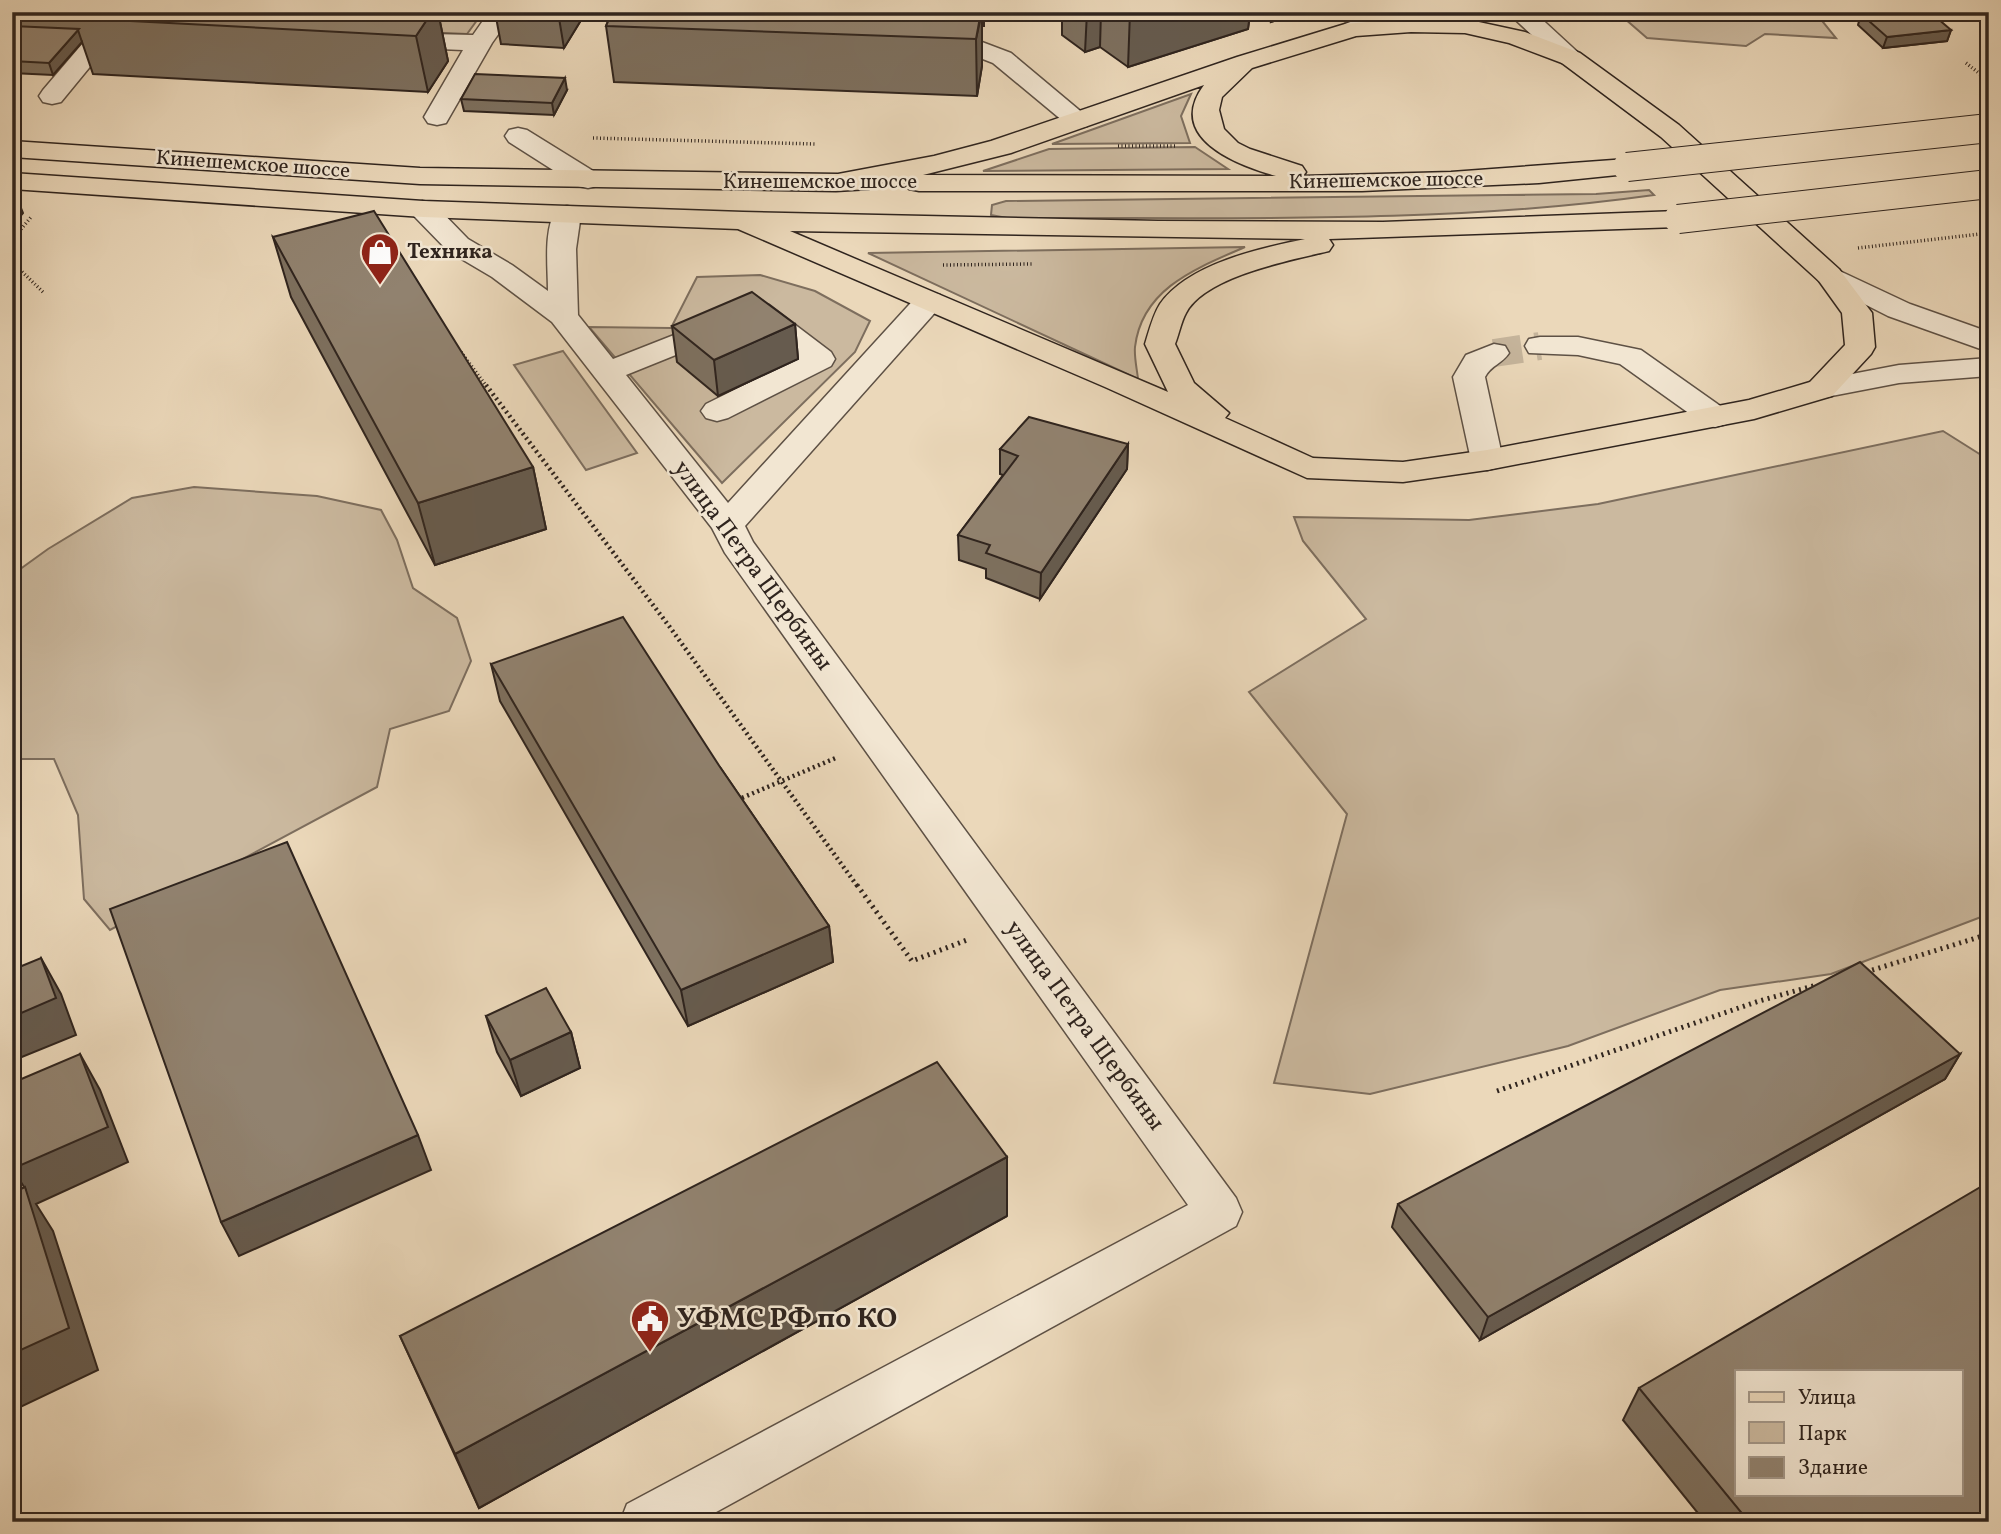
<svg xmlns="http://www.w3.org/2000/svg" width="2001" height="1534" viewBox="0 0 2001 1534" font-family="Vollkorn,serif">
<rect width="100%" height="100%" fill="#ebd8ba"/>
<filter id="stains"><feTurbulence type="fractalNoise" baseFrequency=".00286" numOctaves="4"/><feColorMatrix values="0 0 0 0 .2 0 0 0 0 .09 0 0 0 0 .02 0 0 0 .5 -.17"/></filter>
<radialGradient id="worn" r=".72"><stop offset=".6" stop-color="#630" stop-opacity="0"/><stop offset="1" stop-color="#630" stop-opacity=".3"/></radialGradient>
<path fill="#cbb99f" stroke="#7d6e5e" stroke-width="2" d="M168 12H483L467 34 160 20Z
M1617 12H1815L1836 38 1765 34 1746 46 1647 38Z
M1191 94 1181 116 1190 143 1052 144Z
M1195 147 1228 169 983 171 1049 149Z
M1649 190 1654 195C1443 225 1219 217 1007 218L991 215 992 205 1006 201 1596 194Z
M1245 247C1197 268 1142 288 1135 347 1134 357 1137 369 1138 379L868 253Z
M760 275 815 291 870 321 855 352 722 483 589 327 671 328 697 277Z
M563 351 637 453 586 470 514 365Z
M1943 431 1989 460V914L1831 974 1720 990 1568 1046 1370 1094 1274 1083 1347 814 1249 692 1366 619 1303 541 1294 517 1469 520 1598 504Z
M194 487 317 496 381 510 397 540 413 588 457 618 471 661 449 711 390 729 377 787 110 930 84 899 78 815 54 759H12V575L48 549 132 498Z"/>
<g fill="none" stroke-linecap="round" stroke-linejoin="round">
<path stroke="#c5b49b" stroke-width="28" stroke-dasharray="28 14" stroke-linecap="butt" d="M1494 353 1540 346"/>
<g stroke="#5e5145" stroke-width="3">
<path id="minor" d="M489 12H514L492 43 446 123 437 125 428 123 424 117 463 50 391 47 382 45 379 40 382 35 391 33 473 35Z
M1377 12H1412L1409 17 1354 36 1345 34 1342 29 1345 24Z
M1507 12H1534L1584 58 1580 63 1571 66 1562 63Z
M130 23 139 25 142 30 139 35 107 46 61 102 52 104 43 102 39 96 43 90 89 36 103 29Z
M929 36 974 39 1011 53 1091 120 1087 126 1078 128 1069 126 993 63 970 54 920 49 916 44 920 39Z
M518 128 527 130 598 174 602 180 598 186 588 188 578 186 509 142 505 136 509 130Z
M423 201 433 203 468 239 512 265 548 291C548 266 543 229 557 208L567 206 577 208 581 214 576 249 578 315 613 359 758 302 769 305 831 352 835 359 831 366 728 418 717 421 706 418 701 411 706 404 799 358 755 323 626 375 728 503 918 295 929 292 940 295 944 301 940 307 745 526 753 542 1236 1198 1242 1212 1236 1226 698 1522H620L627 1504 1188 1205 725 553 712 528 552 322 492 277 448 251 413 215 409 209 413 203Z
M1829 266 1910 304 1989 332V352L1888 316 1819 281 1814 275 1819 269Z
M1540 337H1578L1641 350 1726 410 1731 417 1726 424 1715 427 1704 424 1620 364 1578 355 1529 353 1525 346 1529 339Z
M1494 344 1505 346 1509 353C1502 364 1491 365 1485 377L1503 460 1499 467 1487 470 1475 467 1471 460 1453 377 1466 355Z
M1989 358V376L1899 383 1821 398 1810 396 1805 389 1810 382 1899 365Z"/>
</g>
<g stroke="#2f241e" stroke-width="3">
<path id="major" d="M1411 18 1465 19 1525 32 1580 53 1679 125 1839 269 1872 313 1875 347 1871 354 1832 396 1754 419 1487 470 1403 482 1307 478 1105 387 738 229 423 217 12 189V173L423 201 743 212 1158 221 1383 222 1678 211 1688 213 1692 219 1688 225 1678 227 1329 239 1333 245 1329 251C1292 260 1205 276 1186 313 1181 322 1179 334 1175 344L1194 383 1229 413 1225 418 1313 458 1403 462 1487 450 1749 400 1810 382 1845 345 1842 313 1819 281 1661 137 1562 63 1509 43 1465 33 1411 32 1356 36 1252 68 1222 97 1219 110 1224 129 1238 143 1250 149 1302 166 1306 172 1303 176 1451 172 1627 159 1637 161 1641 167 1637 173 1539 183 1362 191H919L909 189 905 183 909 177 872 184 869 189 836 191 420 184 12 157V141L420 168 838 174 934 156 991 141 1237 57 1345 24ZM1204 85C1165 138 1237 165 1276 176L923 175 1011 153ZM790 231 1305 239C1260 248 1188 264 1160 304 1153 315 1149 331 1145 344L1168 392Z"/>
</g>
<path stroke="#2f241e" stroke-width="3.5" stroke-dasharray="1 2.5" stroke-linecap="butt" d="M1966 63 1989 81
M593 138 815 144
M1118 146H1176
M12 240 32 216
M1858 248 1989 233
M12 262 44 293
M943 265 1032 264
M461 352 487 387"/>
<path stroke="#2f241e" stroke-width="4.5" stroke-dasharray="2 3.5" stroke-linecap="butt" d="M486 385 669 626 858 887
M737 800 838 757"/>
<path stroke="#2f241e" stroke-width="5" stroke-dasharray="2 4.5" stroke-linecap="butt" d="M857 885 912 961 967 940
M1866 972 1989 934
M1497 1091 1759 1001 1817 985"/>
<use href="#minor" fill="#f2e6d2" fill-rule="evenodd"/>
<use href="#major" fill="#ebd8ba" fill-rule="evenodd"/>
<g stroke="#2f241e" stroke-width="30" stroke-linecap="butt">
<path id="major-bridge" d="M1627 167 1989 128
M1678 219 1989 184"/>
</g>
<use href="#major-bridge" stroke="#ebd8ba" stroke-width="28"/>
</g>
<path fill="#7d705f" stroke="#2f241e" stroke-width="2" d="M12 12H438L448 61 428 92 93 74 82 42 53 75 12 73Z
M495 12H586L564 48 501 44Z
M612 12H984V26H982V66L977 96 614 82 606 26Z
M1062 12H1255L1250 14 1248 29 1128 67 1100 47 1085 52 1062 35Z
M1255 12H1304L1271 22Z
M1861 14 1951 30 1947 41 1883 48 1858 25Z
M567 90 554 115 464 111 461 99Z
M273 237 533 467 546 529 435 565 291 297Z
M795 324 798 359 718 396 677 362 672 326Z
M1128 444 1127 469 1040 599 986 578V569L959 560 958 535 1003 475 1000 474V449Z
M491 664 720 767 829 926 833 962 688 1026 500 701Z
M486 1016 571 1032 580 1068 521 1096 497 1052Z
M1960 1054 1945 1079 1480 1340 1392 1227 1398 1204Z
M1007 1216 479 1508 400 1336Z
M1639 1388 1989 1522H1705L1623 1420Z"/>
<path fill="#665b4e" stroke="#2f241e" stroke-width="2" d="M432 12H438L448 61 428 92 416 36Z
M558 12H586L564 48Z
M982 12V66L977 96 976 39Z
M1087 12H1101L1100 47 1085 52Z
M1130 12H1255L1250 14 1248 29 1128 67Z
M1272 12H1304L1271 22Z
M78 30 82 42 53 75 49 63Z
M1951 30 1947 41 1883 48 1887 37Z
M565 78 567 90 554 115 552 103Z
M12 186 23 213 12 226Z
M795 324 798 359 718 396 714 360Z
M1128 444 1127 469 1040 599 1041 573Z
M533 467 546 529 435 565 418 503Z
M12 469 20 486 12 488Z
M829 926 833 962 688 1026 681 990Z
M41 958 61 994 76 1035 12 1061V1017Z
M571 1032 580 1068 521 1096 510 1060Z
M80 1054 100 1090 128 1162 36 1204 53 1231 98 1370 12 1411V1354L26 1190 19 1179 12 1182V1156Z
M1960 1054 1945 1079 1480 1340 1488 1317Z
M418 1135 431 1170 239 1256 221 1222Z
M1007 1157V1216L479 1508 455 1454Z"/>
<path fill="#91826f" stroke="#2f241e" stroke-width="2" fill-rule="evenodd" d="M79 12H432L416 36 74 18Z
M612 12H981L976 39 606 26Z
M1875 12H1930L1951 30 1887 37 1861 14Z
M12 26 79 29 49 63 12 61Z
M475 74 565 78 552 103 461 99Z
M374 211 533 467 418 503 273 237Z
M752 292 795 324 714 360 672 326Z
M1029 417 1128 444 1041 573 986 553 990 545 958 535 1018 456 1000 449Z
M623 617 720 767 829 926 681 990 491 664Z
M287 842 418 1135 221 1222 110 909Z
M41 958 56 998 12 1017V970Z
M1860 962 1960 1054 1488 1317 1398 1204Z
M546 988 571 1032 510 1060 486 1016Z
M80 1054 108 1127 12 1169V1083Z
M937 1062 1007 1157 455 1454 400 1336Z
M1989 1182V1522H1749L1639 1388ZM1737 1371H1961V1494H1737Z
M25 1187 69 1328 12 1354V1193Z"/>
<defs>
<g id="shop-pin" transform="scale(2.0125)"><path d="M0 17L-7.5 6A9.5 9.5 0 1 1 7.5 6Z" fill="#8f2418" stroke="#f2e6d2"/><path d="M-5-2.5h2.3a2.7 3.5 0 0 1 5.4 0H5L5.5 6h-11ZM-1.5-2.5h3a1.5 2.3 0 0 0-3 0Z" fill="#fff"/></g>
<g id="civic-pin" transform="scale(2.0125)"><path d="M0 17L-7.5 6A9.5 9.5 0 1 1 7.5 6Z" fill="#8f2418" stroke="#f2e6d2"/><path d="M-.6-6.5H3V-4.5H.6V-3L4-1V1h2V6H-6V1h2V-1L-.6-3ZM-1.2 2.5V6h2.4V2.5Z" fill="#fff"/></g>
</defs>
<g fill-rule="evenodd">
<use href="#shop-pin" x="380" y="252"/>
<use href="#civic-pin" x="650" y="1319"/>
</g>
<g text-anchor="middle" dominant-baseline="central" stroke-width="5" stroke-linejoin="round" paint-order="stroke">
<g font-size="21" fill="#2f241e" stroke="#f2e6d2">
<text transform="translate(253 165) rotate(4)">Кинешемское шоссе</text>
<text transform="translate(1386 181) rotate(-1)">Кинешемское шоссе</text>
<text x="820" y="182">Кинешемское шоссе</text>
</g>
<g font-size="21" font-weight="bold" fill="#2f241e" stroke="#f2e6d2" text-anchor="start">
<text x="407" y="252">Техника</text>
</g>
<g font-size="24" fill="#2f241e" stroke="#f2e6d2">
<text transform="translate(752 566) rotate(54)">улица Петра Щербины</text>
<text transform="translate(1084 1026) rotate(54)">улица Петра Щербины</text>
</g>
<g font-size="28" font-weight="bold" fill="#2f241e" stroke="#f2e6d2" text-anchor="start">
<text x="677" y="1319">УФМС РФ по КО</text>
</g>
</g>
<rect width="2001" height="1534" fill="none" stroke="#ebd8ba" stroke-width="42"/>
<rect x="14" y="14" width="1973" height="1506" fill="none" stroke="#2f241e" stroke-width="3.5"/>
<rect x="21" y="21" width="1959" height="1492" fill="none" stroke="#2f241e" stroke-width="2"/>
<rect x="1735" y="1370" width="228" height="126" fill="#f2e6d2" stroke="#a4988a" stroke-width="2"/>
<rect x="1749" y="1392" width="35" height="10" fill="#ebd8ba" stroke="#a4988a" stroke-width="2"/>
<text x="1798" y="1404" font-size="21" fill="#2f241e">Улица</text>
<rect x="1749" y="1422" width="35" height="21" fill="#cbb99f" stroke="#a4988a" stroke-width="2"/>
<text x="1798" y="1440" font-size="21" fill="#2f241e">Парк</text>
<rect x="1749" y="1457" width="35" height="21" fill="#91826f" stroke="#a4988a" stroke-width="2"/>
<text x="1798" y="1474" font-size="21" fill="#2f241e">Здание</text>
<rect width="100%" height="100%" filter="url(#stains)"/>
<rect width="100%" height="100%" fill="url(#worn)"/>
</svg>
